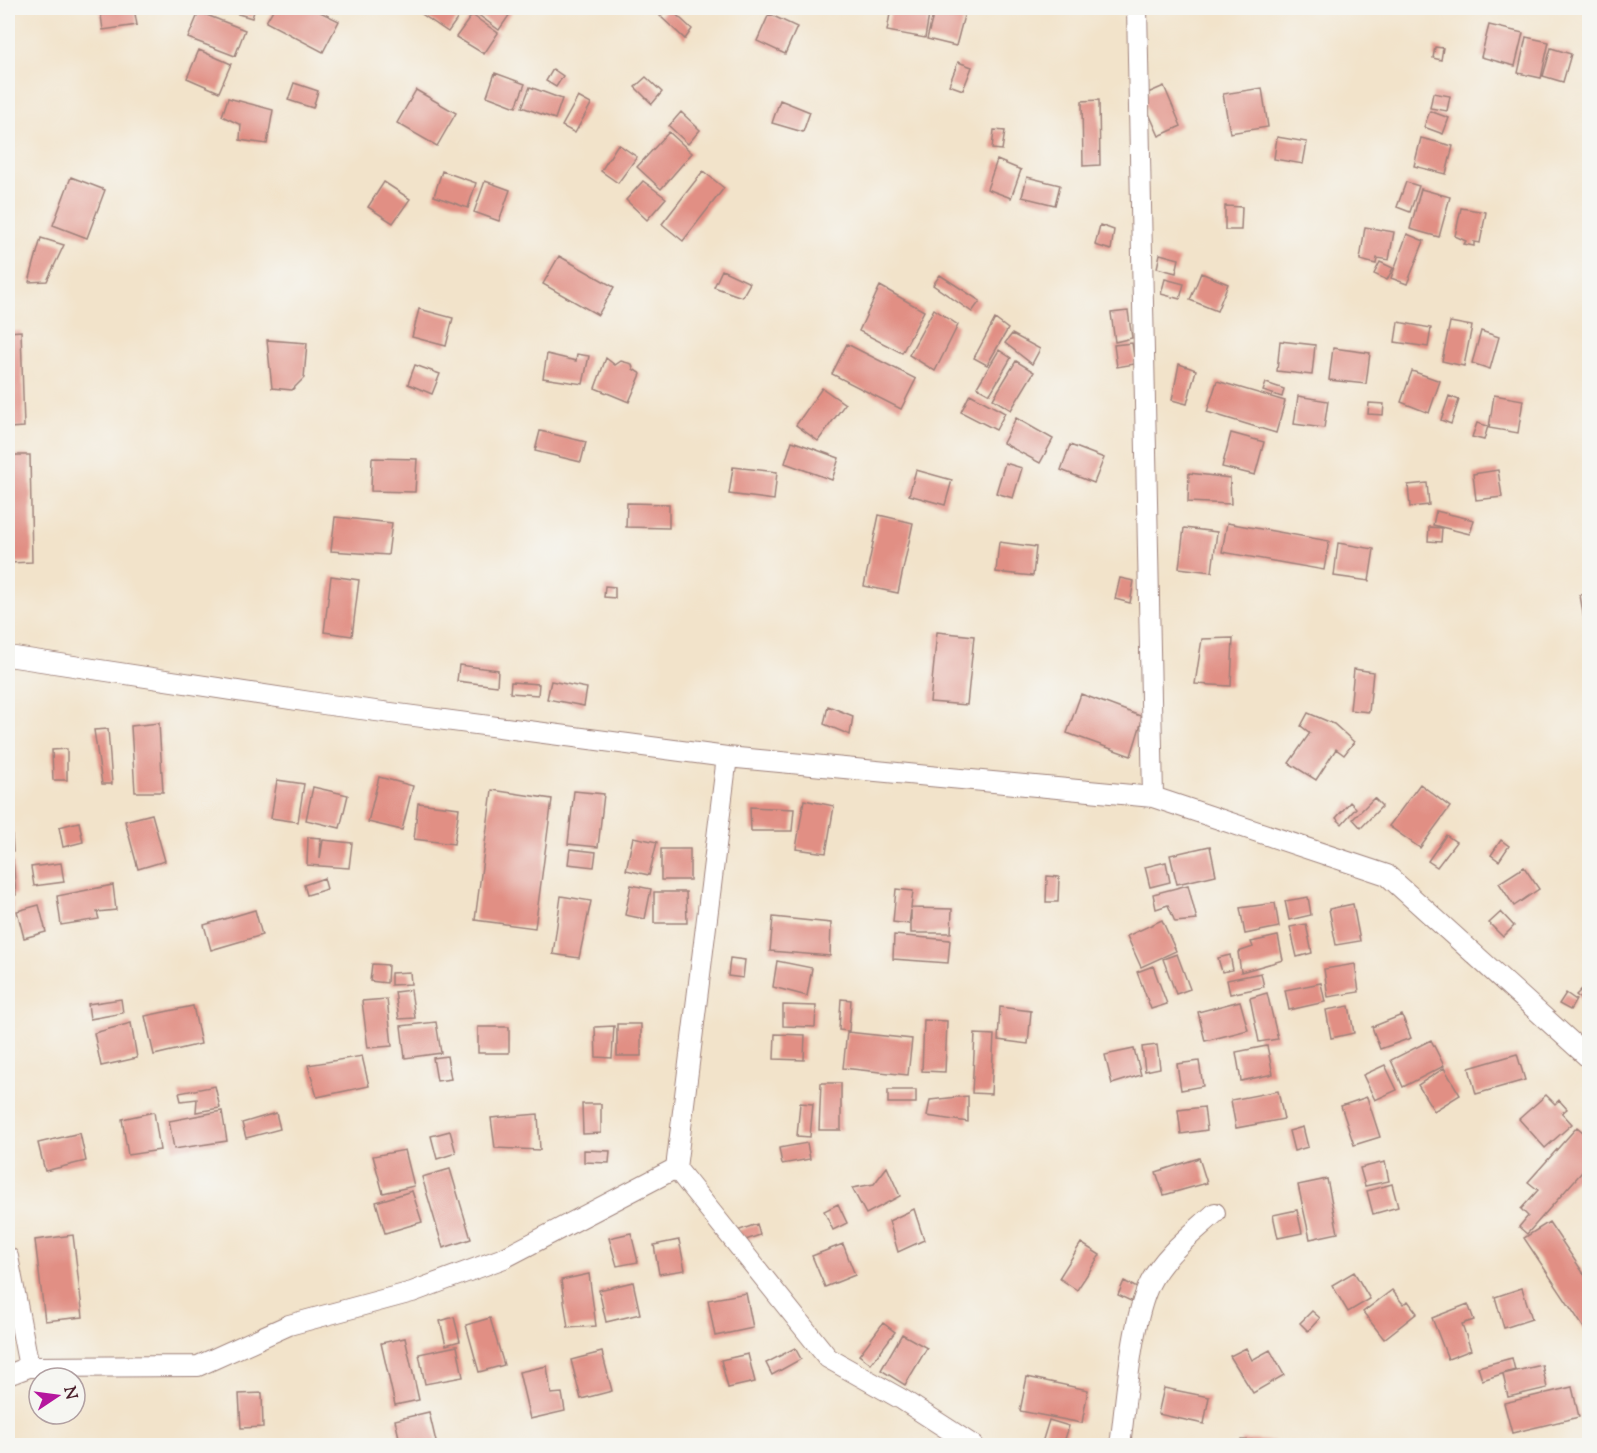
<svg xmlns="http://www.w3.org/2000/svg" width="1597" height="1453" viewBox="0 0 1597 1453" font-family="'Sorts Mill Goudy',serif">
<rect width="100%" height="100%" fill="#f6f6f2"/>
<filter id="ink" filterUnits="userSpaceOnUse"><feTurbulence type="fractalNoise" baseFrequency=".0167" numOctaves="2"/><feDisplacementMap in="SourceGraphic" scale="12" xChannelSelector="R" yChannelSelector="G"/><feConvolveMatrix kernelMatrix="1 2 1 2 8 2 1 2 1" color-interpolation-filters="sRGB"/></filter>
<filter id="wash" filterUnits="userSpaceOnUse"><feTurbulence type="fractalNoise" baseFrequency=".008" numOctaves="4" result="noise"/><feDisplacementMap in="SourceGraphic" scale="24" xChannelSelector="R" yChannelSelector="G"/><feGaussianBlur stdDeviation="1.35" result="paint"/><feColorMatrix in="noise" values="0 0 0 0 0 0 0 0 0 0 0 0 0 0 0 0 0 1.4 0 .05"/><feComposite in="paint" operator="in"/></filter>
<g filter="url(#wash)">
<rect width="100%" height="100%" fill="#f2e3ca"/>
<g id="blocks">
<path fill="#e18f84" d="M100 8H134L137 25 103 30Z
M229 8H255L252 18 228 11Z
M274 8H312L339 21 323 52 266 22Z
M413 8H465L448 32Z
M480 8H506L512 11 499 30 476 13Z
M669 8 692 29 685 39 660 16Z
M891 8 930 10 925 38 887 31Z
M935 8H966L956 46 927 39Z
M199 12 245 30 235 56 188 38Z
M769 14 797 27 785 54 757 41Z
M472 15 498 33 484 54 456 37Z
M1489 25 1523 33 1515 66 1481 57Z
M1526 37 1549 42 1541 78 1518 73Z
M1435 47 1443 48 1441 60 1433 58Z
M1551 48 1571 54 1563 82 1543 76Z
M199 50 231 64 219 92 187 78Z
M958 62 972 67 963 90 949 85Z
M553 69 563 76 556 87 546 81Z
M495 73 525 84 516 107 487 96Z
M646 77 662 92 652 104 635 87Z
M294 83 318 91 313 108 288 100Z
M1164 86 1181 126 1159 136 1141 96Z
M530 87 562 99 555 119 522 107Z
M1262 88 1268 127 1230 133 1223 94Z
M416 90 456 113 437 146 397 123Z
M1433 93 1450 96 1447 111 1430 108Z
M578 97 591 104 575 133 562 126Z
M228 98 273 110 267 144 240 140 241 125 222 116Z
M780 100 810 112 803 132 772 123Z
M1099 100 1100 165 1083 166 1082 101Z
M1430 111 1449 118 1443 134 1424 127Z
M681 112 700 130 688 144 669 126Z
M994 130 1005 131 1002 150 992 149Z
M669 132 692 153 661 189 637 167Z
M1277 137 1307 142 1303 164 1274 159Z
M1421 138 1453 146 1446 174 1414 166Z
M618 144 637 157 618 183 601 171Z
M997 160 1021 170 1011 198 987 189Z
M442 171 476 183 468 208 434 196Z
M703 171 724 188 683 241 662 224Z
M71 177 105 190 87 238 53 225Z
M1027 177 1060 185 1055 205 1022 197Z
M485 181 510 190 499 221 474 212Z
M643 181 666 198 647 220 626 200Z
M384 182 410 199 393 223 368 207Z
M1406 182 1419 186 1410 212 1397 207Z
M1421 189 1450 197 1439 237 1410 229Z
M1225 206 1242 207 1241 230H1225Z
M1461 208 1486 212 1480 243 1474 242V246L1464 244 1466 241 1455 236Z
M1100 225 1114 230 1111 250 1095 245Z
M1365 227 1394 232 1389 260 1377 258 1376 264 1360 260Z
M1407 234 1424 241 1407 284 1391 278Z
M41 238 64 245 47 281 29 282Z
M1160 254 1179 259 1176 273 1157 268Z
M559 256 614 287 598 315 543 284Z
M1380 262 1393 268 1387 280 1374 274Z
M722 270 750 283 742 297 714 287Z
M1201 273 1228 284 1217 311 1190 300Z
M940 275 980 301 972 312 933 285Z
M1165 279 1184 284 1180 299 1161 294Z
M880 286 924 311 902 353 859 331Z
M419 309 453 318 446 346 412 337Z
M934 309 958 325 935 371 909 355Z
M1128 311 1132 338 1115 342 1111 313Z
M995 319 1008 329 987 365 974 358Z
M1398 322 1431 328 1428 347 1395 342Z
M1450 322 1472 326 1464 366 1442 361Z
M21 331 24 427 8 428V332Z
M1481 331 1499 337 1490 369 1472 363Z
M1012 334 1040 349 1032 364 1005 343Z
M267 340 307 343 304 378 292 390 272 388Z
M1280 341 1315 345 1312 375 1277 371Z
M1132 343 1135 364 1117 367 1114 345Z
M847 344 916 379 901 409 832 374Z
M1333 348 1370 353 1366 384 1329 380Z
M999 350 1011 358 990 394 977 387Z
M547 354 576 361 577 354 589 356 583 384 543 378Z
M606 358 615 365 621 361 632 364 633 369 641 374 629 402 595 388Z
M1016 361 1034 372 1011 410 993 399Z
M1179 364 1196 370 1187 404 1172 400Z
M415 365 440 374 432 394 408 384Z
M1412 371 1440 381 1429 413 1401 402Z
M1217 381 1285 401 1276 433 1207 412Z
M1266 383 1284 389 1282 397 1263 391Z
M822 388 845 404 818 441 796 425Z
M970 394 1005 413 996 430 961 412Z
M1494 395 1523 400 1518 433 1489 428Z
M1298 396 1328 401 1324 428 1294 424Z
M1449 396 1459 400 1451 424 1441 420Z
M1369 403 1384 404 1383 415 1368 414Z
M1016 418 1053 439 1040 463 1003 443Z
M1477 423 1488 426 1484 440 1472 437Z
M540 431 586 442 581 462 535 451Z
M1231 433 1264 442 1255 475 1222 467Z
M792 441 839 458 832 480 785 463Z
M1070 445 1104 458 1094 483 1061 470Z
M8 455H30L32 562 9 563Z
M372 458 417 459 415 492 371 491Z
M1005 463 1022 468 1013 498 996 493Z
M733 467 777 472 774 500 729 494Z
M916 470 952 480 945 505 909 495Z
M1498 470 1502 497 1476 500 1473 474Z
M1189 473 1230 478 1231 504 1188 502Z
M1427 483 1429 505 1410 507 1408 485Z
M627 503 669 504V528L626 527Z
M1436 511 1474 520 1470 534 1433 525Z
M879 515 913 523 898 593 864 586Z
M335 517 392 523 388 555 331 551Z
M1227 523 1329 541 1324 570 1222 552Z
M1429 527 1442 528 1441 542 1428 541Z
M1184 528 1217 532 1212 572 1179 568Z
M999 542 1036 547 1033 576 996 572Z
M1338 543 1374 549 1369 581 1334 576Z
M331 576 359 580 352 636 324 632Z
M1120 578 1134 581 1130 603 1115 599Z
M605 586 615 587V598L604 597Z
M1590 593V618L1584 619 1580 595Z
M937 632 974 636 967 705 930 702Z
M1233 638 1231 686 1195 684 1202 639Z
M459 665 498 670 497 686 457 681Z
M1354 669 1373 672 1369 712 1350 710Z
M551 681 587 688 584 706 547 699Z
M511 682 539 684 538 695 510 693Z
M1081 694 1143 717 1131 756 1067 733Z
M828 706 853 716 850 735 824 724Z
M1308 713 1334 724 1354 742 1344 755 1336 749 1316 780 1289 763 1310 733 1301 726Z
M159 723 163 792H135L131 726Z
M108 729 112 784H102L94 730Z
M67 749V780H53L52 750Z
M379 777 413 786 402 830 368 822Z
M277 780 304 784 298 822 271 818Z
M1420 784 1450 807 1420 848 1389 826Z
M313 787 348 795 340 828 306 820Z
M492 790 552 799 535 928 475 920Z
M574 791 604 794 598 847 568 844Z
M1374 798 1382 806 1361 828 1353 819Z
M804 800 834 806 826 853 796 849Z
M1350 802 1356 808 1342 824 1336 818Z
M418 803 459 808 454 844 414 839Z
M750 807 794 809 792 831H751Z
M152 814 165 861 138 869 125 821Z
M11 819 13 851H8V820Z
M79 822 83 842 63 847 59 827Z
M1446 835 1456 842 1437 867 1428 861Z
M308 837 321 838 320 859 323 840 352 843 349 868 307 865Z
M633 837 657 842 649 875 626 870Z
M1501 840 1509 846 1499 861 1491 855Z
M1210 846 1216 875 1177 884 1170 855Z
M570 849 596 852 594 867 568 864Z
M661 849H690V880H661Z
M13 860 16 895H8V861Z
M1166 862 1170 882 1150 887 1145 867Z
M61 863 64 882 34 886 31 867Z
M1524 867 1539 889 1514 906 1499 883Z
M1047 876 1059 877 1058 902H1046Z
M324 878 327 889 307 895 304 885Z
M113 885 116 910 97 912 99 919 61 925 57 896Z
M631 885 651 889 645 919 625 915Z
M1188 885 1197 920 1175 922 1168 905 1156 909 1153 894Z
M896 889 913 891 911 908 952 909 951 933H911V910L909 924 893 922Z
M654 892H686L687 923H654Z
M561 896 591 901 579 958 553 954Z
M1308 897 1311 915 1289 920 1285 901Z
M8 900H12L14 917 8 919Z
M1275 903 1279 927 1245 934 1240 908Z
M1353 904 1360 941 1336 945 1329 909Z
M39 905 46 932 24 938 17 911Z
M255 910 262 935 211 950 204 925Z
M1501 912 1514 926 1503 937 1489 923Z
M773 917 831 923 830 956 770 951Z
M1162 920 1176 951 1141 967 1127 936Z
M1306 924 1312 953 1297 957 1290 927Z
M894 935 950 940 948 963 893 959Z
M1278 936 1283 960 1241 972 1238 952 1253 947 1251 942Z
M1177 954 1190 989 1176 994 1163 959Z
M1230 955 1233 970 1222 972 1218 958Z
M730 958 745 960 743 978 728 976Z
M777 961 812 968 807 996 773 987Z
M372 964 388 965 387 983 370 981Z
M1355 964 1359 992 1328 997 1324 969Z
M1153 966 1167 1004 1151 1009 1137 972Z
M410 972 411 984 391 985V973Z
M1261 973 1264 987 1230 994 1227 980Z
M1590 981V1001L1586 1004 1576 995Z
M1321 983 1325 1002 1289 1010 1285 990Z
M411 990 415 1018 399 1019 395 992Z
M1267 993 1278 1039 1259 1042 1250 998Z
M1566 993 1576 1000 1570 1010 1559 1004Z
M121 999 123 1013 90 1019 88 1004Z
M387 999 392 1046 368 1048 362 1001Z
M841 999 851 1000 849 1031 839 1030Z
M1240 1001 1248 1030 1205 1041 1198 1012Z
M783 1005 816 1006 815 1027 783 1026Z
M193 1006 201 1044 154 1055 145 1016Z
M1349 1006 1354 1033 1331 1038 1326 1010Z
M1000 1007 1031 1011 1028 1044 998 1040Z
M1402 1015 1411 1038 1380 1049 1372 1027Z
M924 1020 947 1021 945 1072 922 1071Z
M436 1022 441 1053 405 1058 401 1026Z
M131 1023 137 1058 101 1066 94 1033Z
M617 1024H641V1056H617Z
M614 1026 612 1058 596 1057 595 1027Z
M478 1027H509V1053H478Z
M847 1032 912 1039 908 1075 843 1068Z
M775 1034 805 1035 804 1060 774 1059Z
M975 1034 994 1035 991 1094 972 1093Z
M1431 1040 1444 1066 1403 1087 1391 1060Z
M1157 1045 1160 1068 1145 1071 1142 1047Z
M1267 1046 1273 1074 1241 1081 1236 1052Z
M1134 1049 1141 1075 1112 1084 1105 1055Z
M1517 1054 1525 1080 1476 1094 1469 1068Z
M362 1056 369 1086 317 1097 308 1065Z
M447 1056 451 1079 437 1081 433 1058Z
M1199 1061 1203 1086 1181 1090 1177 1064Z
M1385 1065 1397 1090 1375 1100 1363 1075Z
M1444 1068 1460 1095 1434 1111 1418 1085Z
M821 1083H841V1130H819Z
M215 1086 220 1108 196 1112 197 1099 181 1101 179 1093Z
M888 1090H916V1103H888Z
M1278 1091 1284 1119 1236 1128 1231 1100Z
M1546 1095 1555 1104 1559 1100 1567 1109 1562 1113 1572 1124 1545 1148 1519 1119Z
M968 1096V1122L927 1116 930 1100Z
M1367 1097 1380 1137 1354 1145 1341 1106Z
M800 1103 813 1104 810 1137 797 1136Z
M582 1104H601V1133L583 1134Z
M1204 1107 1207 1130 1181 1134 1178 1110Z
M222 1111 227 1141 174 1149 169 1121Z
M154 1112 160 1150 128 1155 122 1119Z
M276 1113 280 1129 246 1138 242 1123Z
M538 1114 540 1150 495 1148 491 1118Z
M1303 1127 1308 1147 1294 1151 1289 1131Z
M1577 1127 1590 1138V1163L1527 1234 1519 1227 1528 1216 1521 1209 1538 1190 1528 1182Z
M450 1131 456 1153 437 1159 431 1136Z
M80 1133 86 1161 45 1171 38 1143Z
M807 1143 810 1159 782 1164 779 1148Z
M405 1150 414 1186 383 1193 373 1156Z
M584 1150 610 1151 609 1163 584 1162Z
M1199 1158 1207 1183 1164 1195 1156 1172Z
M1385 1162 1389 1181 1365 1186 1360 1168Z
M887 1167 900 1196 866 1214 852 1188 874 1184Z
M450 1169 471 1239 443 1248 422 1177Z
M1327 1179 1338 1233 1310 1239 1298 1185Z
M1392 1184 1398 1207 1373 1214 1367 1191Z
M412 1191 422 1222 385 1233 376 1202Z
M838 1204 847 1223 833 1230 824 1211Z
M914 1209 924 1240 898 1252 889 1221Z
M1297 1210 1302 1233 1278 1238 1273 1215Z
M1549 1222 1590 1283V1337L1524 1238Z
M757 1224 760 1235 740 1242 737 1231Z
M631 1233 638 1262 617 1266 609 1238Z
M73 1235 83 1317 45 1321 35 1240Z
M679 1240 685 1270 659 1274 654 1245Z
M1081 1243 1100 1255 1077 1290 1059 1278Z
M843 1244 855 1275 825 1287 812 1256Z
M1354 1272 1370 1299 1348 1312 1332 1285Z
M589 1274 596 1326 568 1328 561 1280Z
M1124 1281 1139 1289 1133 1302 1118 1295Z
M633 1282 640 1314 606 1322 599 1290Z
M1522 1288 1532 1319 1504 1328 1495 1297Z
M1392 1290 1403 1304 1408 1301 1417 1313 1384 1339 1363 1312Z
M746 1293 753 1328 715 1336 708 1300Z
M1468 1304 1474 1320 1462 1324 1471 1350 1448 1359 1432 1318Z
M1312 1311 1320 1318 1308 1331 1300 1323Z
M454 1317 460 1341 446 1345 440 1321Z
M490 1318 504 1365 479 1372 466 1325Z
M883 1323 895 1332 871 1364 859 1355Z
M902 1334 927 1348 905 1385 881 1370Z
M405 1338 419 1400 395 1405 381 1343Z
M457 1346 463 1377 425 1384 419 1354Z
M795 1348 801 1359 772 1375 766 1363Z
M1246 1348 1252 1360 1270 1350 1284 1375 1253 1393 1230 1356Z
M602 1352 612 1391 581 1399 571 1360Z
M748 1354 755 1382 728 1388 721 1360Z
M1512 1358 1515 1370 1482 1380 1478 1367Z
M1542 1365 1547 1388 1508 1397 1503 1374Z
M547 1366 551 1394 562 1393 565 1411 530 1419 519 1372Z
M1027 1377 1088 1390 1082 1423 1020 1411Z
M1572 1387 1579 1417 1512 1433 1504 1403Z
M1164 1388 1209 1397 1204 1424 1158 1414Z
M262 1393 263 1427 241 1428 239 1394Z
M429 1412 437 1446H401L395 1420Z
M1049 1420 1069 1426 1063 1446H1041Z
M1241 1440 1274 1441V1446H1241Z"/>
</g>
</g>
<g filter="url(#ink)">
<use href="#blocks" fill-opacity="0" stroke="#9e817a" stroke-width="1.5"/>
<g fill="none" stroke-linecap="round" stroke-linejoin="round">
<g stroke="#9e817a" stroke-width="22">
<path id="minor" d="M1137 8 1153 797
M8 656 330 705 727 757 1153 797 1387 875 1590 1059
M727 757 676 1168 828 1358 903 1400 974 1446
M8 1257 29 1367
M8 1375 29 1367 198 1366 289 1325 412 1292 504 1258 676 1168
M1120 1446C1126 1402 1131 1321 1150 1283 1164 1255 1192 1234 1215 1213"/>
</g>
<use href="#minor" stroke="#fff" stroke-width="20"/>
</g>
</g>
<rect width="1597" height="1453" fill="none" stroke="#f6f6f2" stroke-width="30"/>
<g transform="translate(57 1396) rotate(77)"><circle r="28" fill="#f6f6f2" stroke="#b1a0a2" stroke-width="1.5"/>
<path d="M0-4.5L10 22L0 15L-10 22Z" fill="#b5179e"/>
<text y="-9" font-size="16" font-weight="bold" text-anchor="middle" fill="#4a1f2b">N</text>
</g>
</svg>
